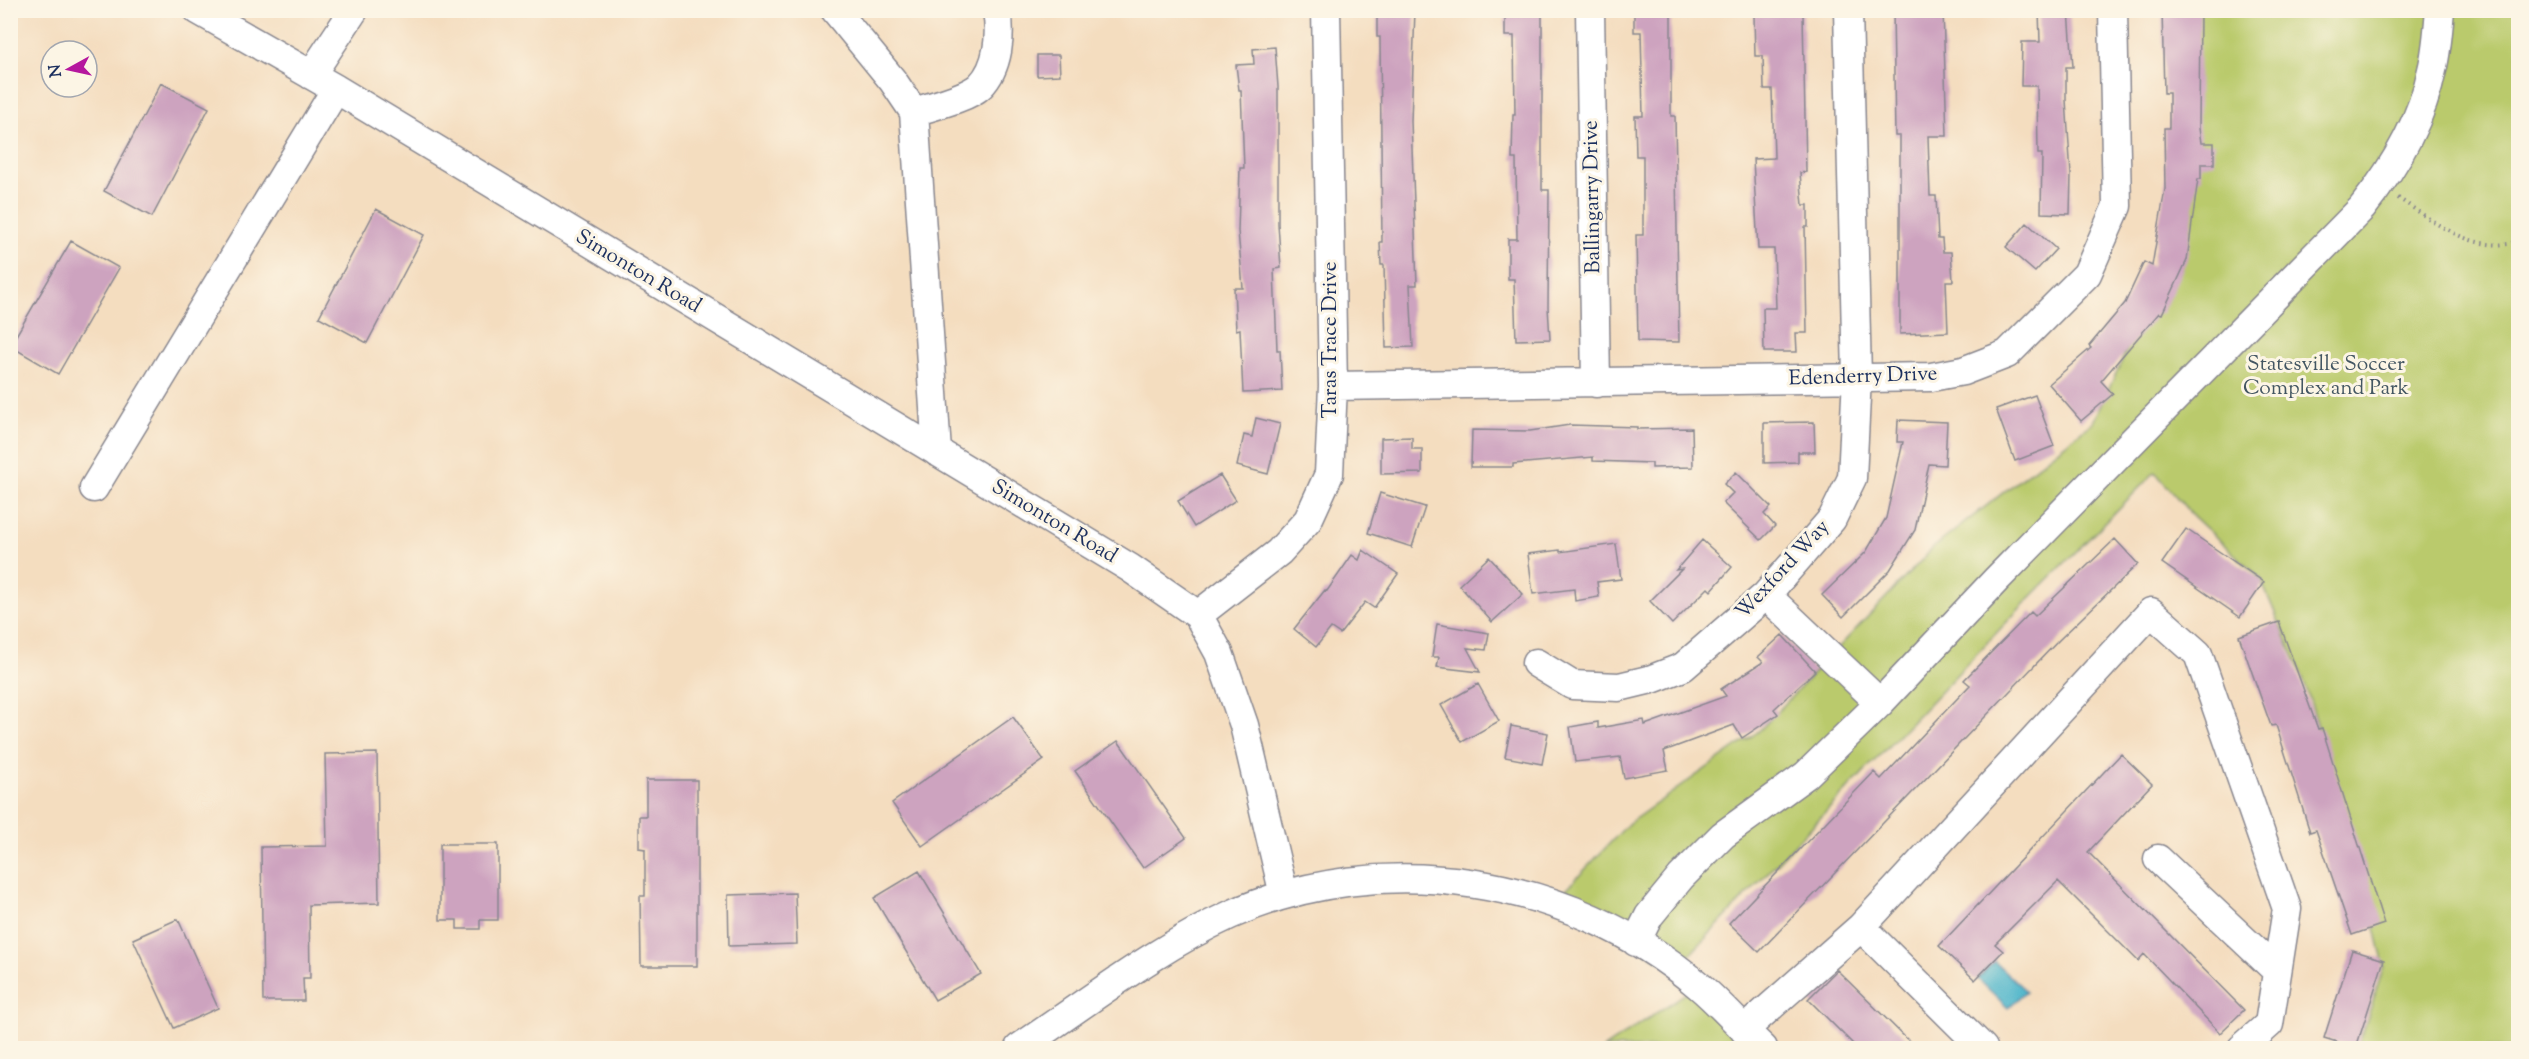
<svg xmlns="http://www.w3.org/2000/svg" width="2529" height="1059" viewBox="0 0 2529 1059" font-family="'Sorts Mill Goudy',serif">
<rect width="100%" height="100%" fill="#fcf5e5"/>
<filter id="ink" filterUnits="userSpaceOnUse"><feTurbulence type="fractalNoise" baseFrequency=".0167" numOctaves="2"/><feDisplacementMap in="SourceGraphic" scale="12" xChannelSelector="R" yChannelSelector="G"/><feConvolveMatrix kernelMatrix="1 2 1 2 8 2 1 2 1" color-interpolation-filters="sRGB"/></filter>
<filter id="wash" filterUnits="userSpaceOnUse"><feTurbulence type="fractalNoise" baseFrequency=".008" numOctaves="4" result="noise"/><feDisplacementMap in="SourceGraphic" scale="24" xChannelSelector="R" yChannelSelector="G"/><feGaussianBlur stdDeviation="1.35" result="paint"/><feColorMatrix in="noise" values="0 0 0 0 0 0 0 0 0 0 0 0 0 0 0 0 0 1.4 0 .05"/><feComposite in="paint" operator="in"/></filter>
<g filter="url(#wash)">
<rect width="100%" height="100%" fill="#f4ddbf"/>
<path fill="#baca6c" stroke="#6a7c65" stroke-width="1.5" d="M2185 11H2518V1048H2358L2384 966 2356 847 2303 678 2260 578 2192 515 2155 472 2024 604 1676 969 1554 902 1629 823 1759 731 1934 547 2093 422 2159 282Z
M1698 985 1766 1048H1604Z"/>
<path fill="#4db5cb" stroke="#347294" stroke-width="1.5" d="M1994 961 2026 991 2008 1008 1978 979Z"/>
<g id="blocks">
<path fill="#cda3bf" d="M1377 10H1415L1411 121 1417 285H1410L1413 347 1386 348 1384 265H1381L1380 242H1382L1380 37H1377Z
M1505 10H1542V190H1549L1548 307 1550 339 1516 340 1514 279H1508V239H1517L1516 159H1512L1513 115H1515L1514 36H1505Z
M1634 10H1671V116H1675L1679 342 1638 341 1636 235H1643V156H1636L1635 116H1643L1641 32H1634Z
M1893 10H1943L1947 136H1928L1930 196H1936L1938 239H1942L1943 252H1951L1953 281H1946L1948 332 1900 334V136H1895Z
M2039 10H2069L2073 67H2066V100L2071 175 2070 214 2041 213 2042 154H2038L2037 86H2021L2022 42H2040Z
M2162 10H2200L2199 128 2201 143H2214V164H2201V179H2198L2187 260 2162 314 2159 313 2101 381 2113 394 2081 421 2049 384 2091 348 2089 346 2125 303 2144 262 2152 266 2165 189 2164 128H2169V93H2164Z
M1803 13 1806 172 1800 173 1803 205H1808V227H1805L1807 333H1796L1797 352H1764L1763 308H1776L1774 249H1758L1753 159 1774 158 1772 89H1764L1763 56H1755L1754 15Z
M1275 47 1278 87V224L1281 268 1274 269 1277 350H1280L1282 391 1243 393 1240 329 1236 330 1234 288H1243L1238 231 1240 168H1244L1241 90H1239L1236 65 1254 64 1253 49Z
M1037 55H1059L1060 75 1037 76Z
M161 83 209 108 152 217 104 191Z
M376 209 424 235 367 343 319 317Z
M2027 223 2056 249 2035 272 2006 247Z
M71 241 119 268 58 374 10 346Z
M2035 395 2054 446 2015 461 1996 409Z
M1256 418 1280 424 1268 474 1237 466 1244 435 1252 437Z
M1898 420 1947 422 1945 465 1929 464 1915 530 1890 570 1843 617 1822 595 1866 552 1886 518 1903 442H1897Z
M1814 422 1815 452H1798V462L1764 463V423Z
M1570 425 1637 427V429L1692 428 1693 467 1652 468V463L1593 461V457L1513 464V467H1471L1472 430 1530 431Z
M1412 437V449H1422V473L1381 474V438Z
M1736 472 1771 507 1764 514 1775 526 1761 540 1723 503 1733 493 1724 484Z
M1220 475 1236 500 1194 527 1178 501Z
M1380 493 1425 507 1412 547 1368 533Z
M2186 529 2264 582 2240 617 2162 563Z
M2115 539 2138 564 2059 640 1759 952 1729 923 1874 772 1881 779 1970 685 1964 680 2031 612 2035 616Z
M1702 540 1732 567 1711 591 1708 588 1672 624 1650 601 1682 569 1676 570Z
M1616 544 1621 579 1597 582 1599 597 1575 601 1574 589 1533 594 1528 554 1560 550V552Z
M1363 550 1398 574 1374 608 1365 602 1340 634 1331 628 1316 647 1294 629 1325 590 1327 591 1352 555 1359 560Z
M1489 557 1523 594 1492 622 1459 585Z
M2279 622 2318 729 2322 728 2384 924 2352 935 2316 830 2310 832 2276 725 2271 726 2239 636Z
M1437 624 1489 633 1486 650 1467 648 1480 672 1437 667 1439 657H1432Z
M1782 635 1815 671 1774 709 1778 714 1742 738 1734 725 1664 751 1668 770 1624 778 1620 757 1575 762 1570 727 1598 722V728L1644 720 1645 725 1726 696 1721 689 1763 662 1758 657Z
M1478 684 1499 721 1462 742 1441 705Z
M1013 717 1044 760 922 846 892 803Z
M1511 726 1548 733 1542 764 1505 757Z
M1118 741 1186 838 1143 868 1075 771Z
M377 753 379 903 309 905 310 978H303L304 1001H263L261 847 327 846 325 754Z
M2121 754 2152 784 2088 852 2244 1010 2220 1033 2144 954 2138 961 2058 881 1995 944 2003 951 1975 980 1939 946Z
M646 780H697V966H641L640 896H645V849L639 848V816H646Z
M440 844H498V920H480V929H457V920H440Z
M919 871 981 974 935 1000 874 898Z
M795 893 797 944 729 946 728 895Z
M178 919 218 1008 174 1028 133 939Z
M2352 950 2384 960 2356 1048 2324 1038Z
M1837 970 1916 1048H1857L1808 999Z"/>
</g>
</g>
<g filter="url(#ink)">
<use href="#blocks" fill-opacity="0" stroke="#88868e" stroke-width="1.5"/>
<g fill="none" stroke-linecap="round" stroke-linejoin="round">
<g stroke="#88868e" stroke-width="31">
<path id="minor" d="M198 10 336 89 1130 568 1198 615 1219 653 1244 725 1284 895
M835 10 893 81 914 112 937 452
M1590 10 1596 383
M311 75 354 10
M914 112C932 106 967 98 980 86 999 67 1001 35 997 10
M1333 386 1931 377 1963 371 2007 354 2087 274 2117 206 2113 10
M94 488 336 89
M1766 595 1880 703
M1198 615 1279 552 1308 520 1329 474 1333 386 1326 10
M1536 663 1572 685 1619 687 1652 679 1683 667 1766 595 1832 519 1852 478 1857 377 1848 10
M2158 859 2277 971
M1636 942 1649 916 1681 877 1723 835 1806 775 1880 703 1996 580 2362 208C2393 169 2422 120 2432 70 2437 51 2438 30 2440 10
M1744 1030 1861 927
M1019 1048C1087 1003 1155 949 1230 915 1382 846 1571 877 1698 985 1721 1004 1741 1028 1763 1048
M1983 1048 1861 927 2151 612 2198 654 2287 909 2269 1024 2242 1048"/>
</g>
<path stroke="#88868e" stroke-width="4" stroke-dasharray="1.5 4.5" stroke-linecap="butt" d="M2398 198C2435 222 2472 254 2518 242"/>
<use href="#minor" stroke="#fff" stroke-width="28"/>
</g>
</g>
<g text-anchor="middle" dominant-baseline="central" stroke-width="6" stroke-linejoin="round" paint-order="stroke">
<g font-size="21" fill="#1b2f5e" stroke="#fcf5e5">
<text transform="translate(1593 197) rotate(-91)">Ballingarry Drive</text>
<text transform="translate(638 272) rotate(31)">Simonton Road</text>
<text transform="translate(1331 340) rotate(-90)">Taras Trace Drive</text>
<text transform="translate(1863 377) rotate(-2)">Edenderry Drive</text>
<text transform="translate(1054 522) rotate(31)">Simonton Road</text>
<text transform="translate(1783 570) rotate(-47)">Wexford Way</text>
</g>
<g font-size="21" fill="#435662" stroke="#fcf5e5">
<text x="2326" y="365">Statesville Soccer<tspan x="2326" dy="24">Complex and Park</tspan></text>
</g>
</g>
<rect width="2529" height="1059" fill="none" stroke="#fcf5e5" stroke-width="36"/>
<g transform="translate(69 69) rotate(262)"><circle r="28" fill="#fcf5e5" stroke="#a2a6af" stroke-width="1.5"/>
<path d="M0-4.5L10 22L0 15L-10 22Z" fill="#b5179e"/>
<text y="-9" font-size="16" font-weight="bold" text-anchor="middle" fill="#1b2f5e">N</text>
</g>
</svg>
